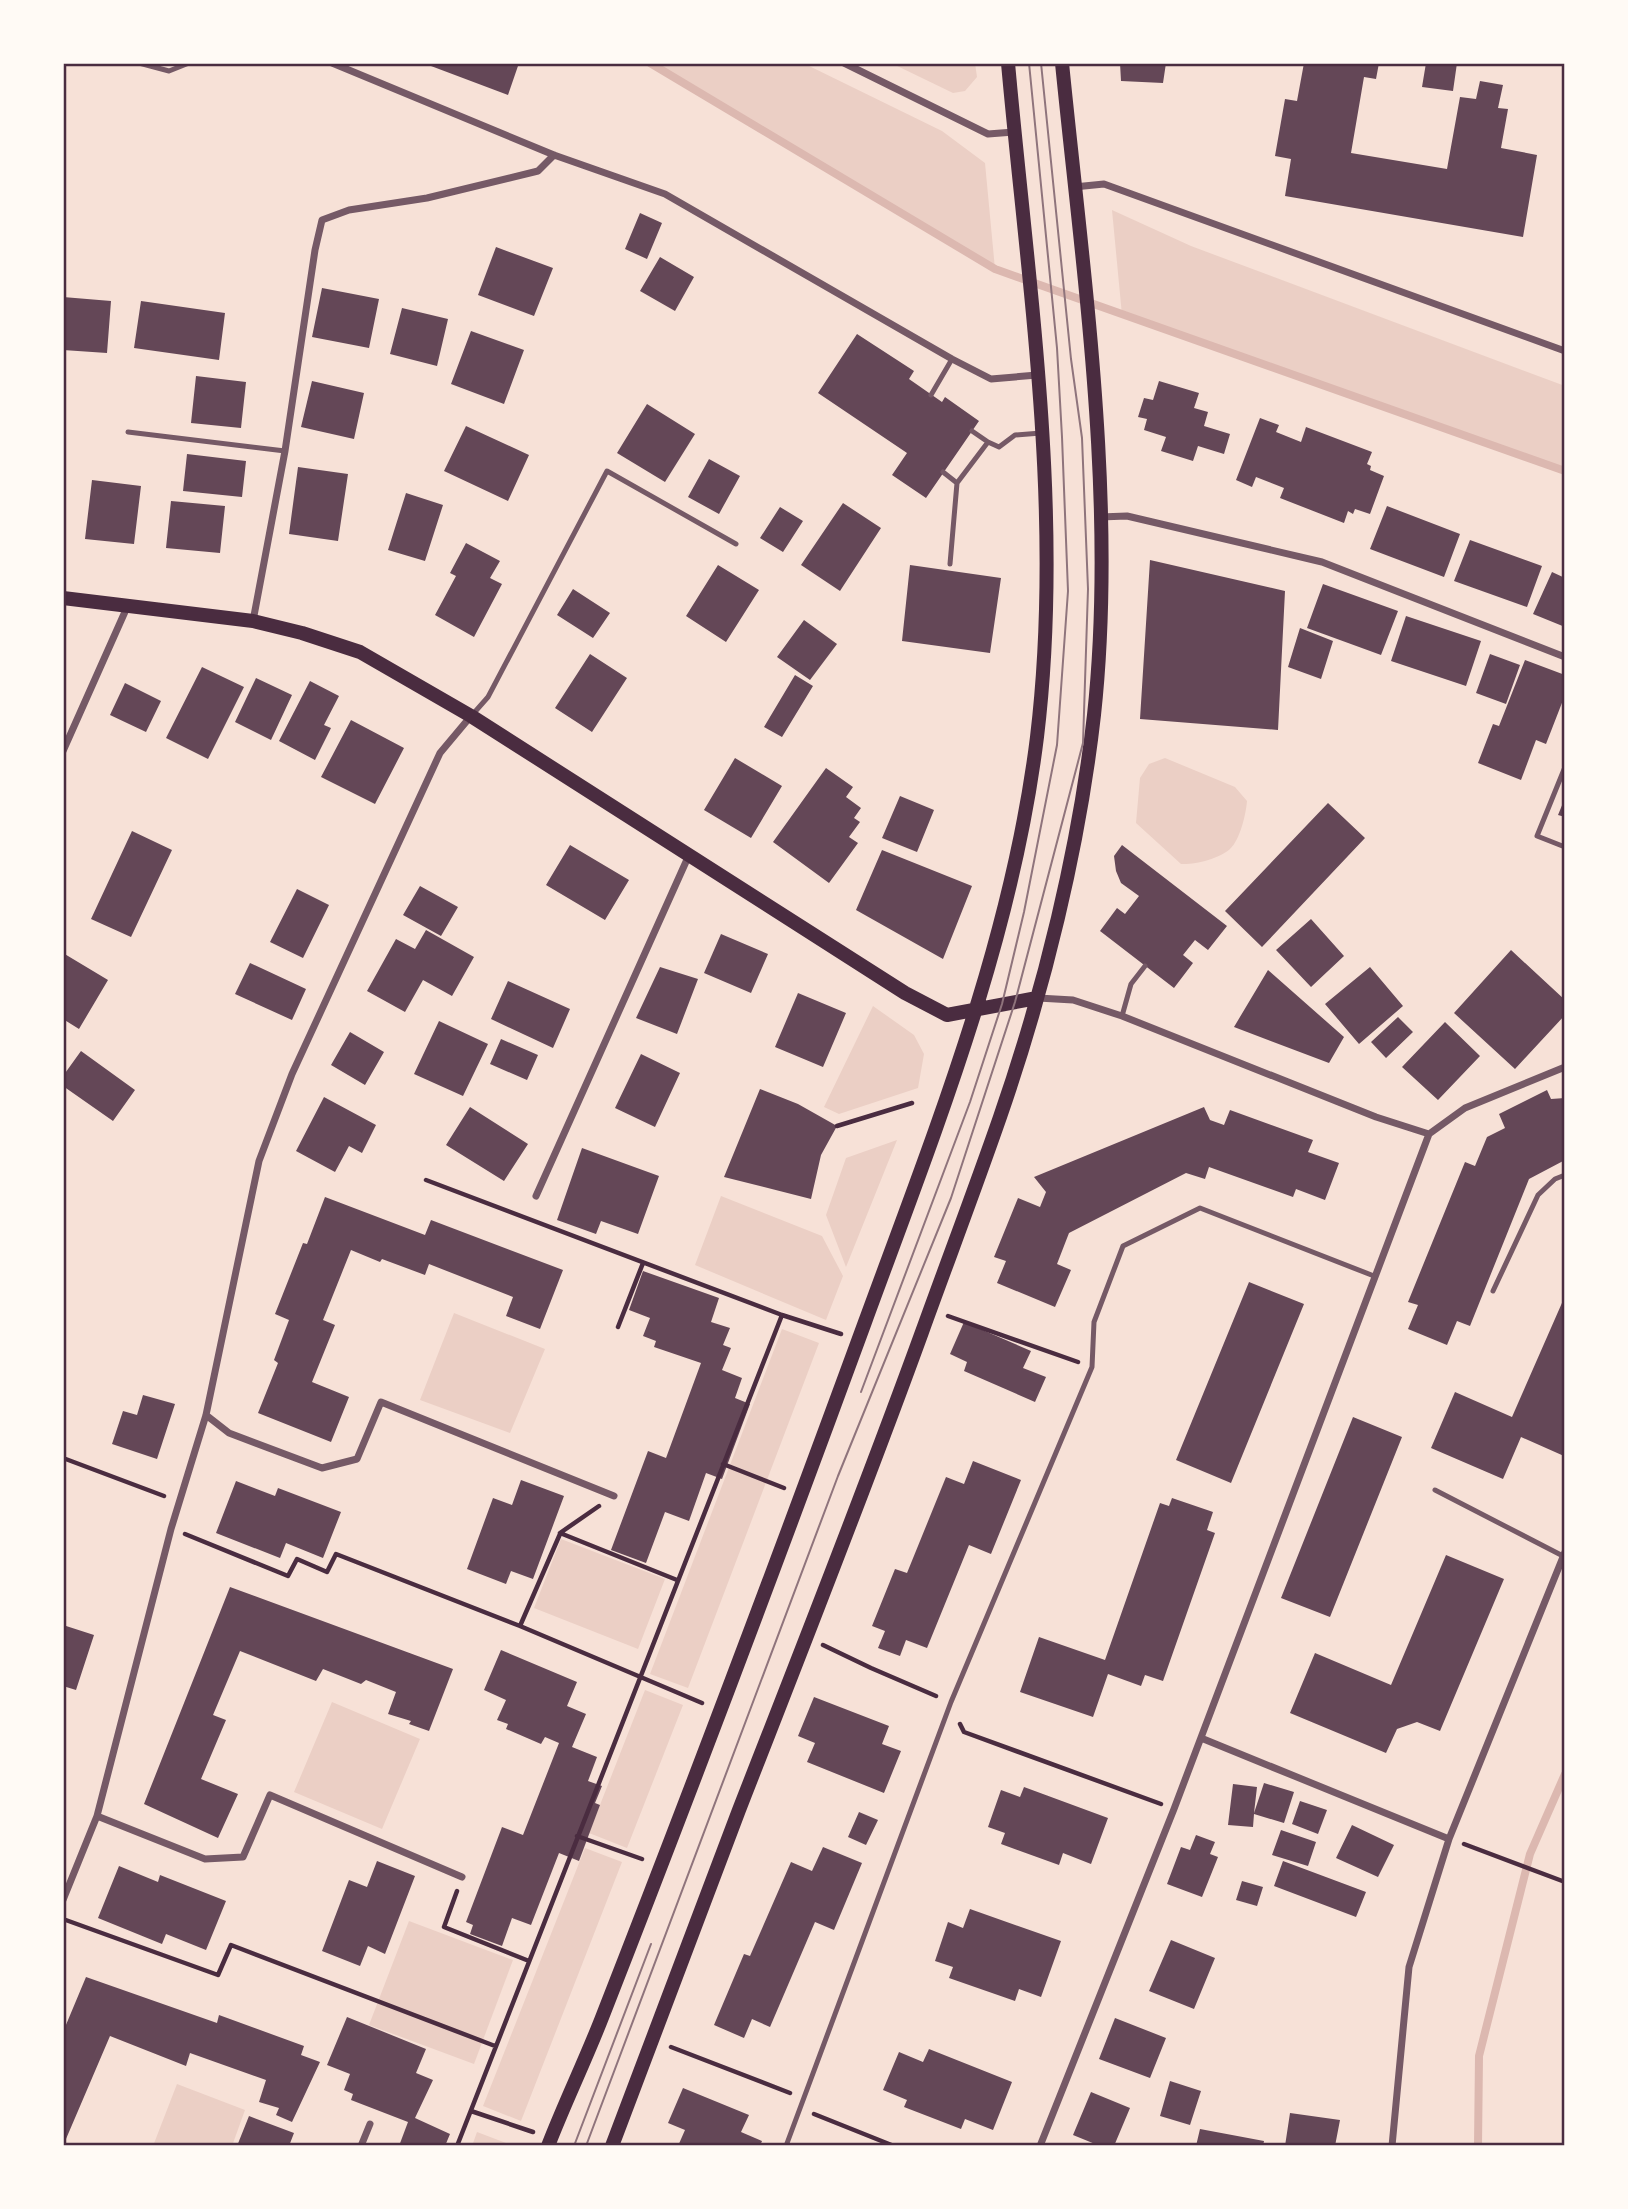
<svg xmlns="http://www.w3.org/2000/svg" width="1628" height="2209" viewBox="0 0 1628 2209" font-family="Rubik,sans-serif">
<rect width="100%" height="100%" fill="#f7e1d7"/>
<path fill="#ebcfc5" d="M650 63H803L942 131 985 163 995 269Z
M891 63H975L977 77 965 91 953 93Z
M1112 210 1191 246 1565 386V471L1122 315Z
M1165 758 1235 787 1247 801C1246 814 1240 840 1230 849 1219 859 1194 865 1181 864L1136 823 1140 778 1149 764Z
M873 1006 914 1035 924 1054 918 1088 839 1114 824 1107Z
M897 1140 846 1267 826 1215 846 1158Z
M721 1196 822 1236 843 1276 826 1320 695 1265Z
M454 1313 545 1349 510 1433 420 1400Z
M782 1329 819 1343 688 1688 650 1674Z
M561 1539 665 1579 638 1649 534 1608Z
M645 1690 683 1705 627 1848 589 1833Z
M332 1702 420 1739 382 1829 294 1792Z
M585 1848 622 1862 521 2121 483 2106Z
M409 1921 513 1960 474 2064 369 2025Z
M177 2084 245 2110 232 2146H153Z
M477 2132 511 2145V2146H472Z"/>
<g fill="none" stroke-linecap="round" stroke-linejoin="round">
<path stroke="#dcb8b0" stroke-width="8" d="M650 63 995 269 1565 471
M1478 2146 1479 2056 1530 1854 1565 1774"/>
</g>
<path fill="#644757" d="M423 63H519L508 95Z
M1120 63H1166L1163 83 1121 81Z
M1304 63H1379L1376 79 1364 77 1351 153 1447 169 1460 97 1476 99 1480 81 1503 85 1498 108 1508 109 1501 148 1537 155 1523 237 1285 196 1291 159 1275 156 1285 99 1297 101Z
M1426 63H1457L1453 91 1422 87Z
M640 213 662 223 647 259 625 249Z
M496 247 553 268 534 316 478 295Z
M660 257 694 277 675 311 640 291Z
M322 288 379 299 369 348 312 337Z
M63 297 111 301 107 353 63 350Z
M141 301 225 313 219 360 134 348Z
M402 308 448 319 437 366 390 354Z
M471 331 524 350 504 404 451 384Z
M857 334 914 371 909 379 942 402 945 397 979 421 926 498 892 475 907 453 818 393Z
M196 376 246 382 241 428 191 423Z
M312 381 364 393 354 439 301 427Z
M1159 381 1199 393 1194 408 1208 412 1204 426 1230 434 1224 454 1198 446 1193 461 1161 451 1166 437 1144 430 1147 419 1138 417 1144 398 1153 400Z
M647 404 695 434 665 482 617 453Z
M1260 418 1279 425 1276 432 1301 442 1306 427 1372 452 1367 464 1371 466 1370 470 1384 476 1370 514 1355 509 1353 514 1348 511 1344 523 1280 498 1284 488 1256 477 1252 487 1236 480Z
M466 426 529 455 508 501 444 471Z
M187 454 246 461 242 497 183 491Z
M709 459 740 476 719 514 688 497Z
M298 467 348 474 338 541 289 534Z
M92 480 141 486 134 544 85 539Z
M406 493 443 505 425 561 388 550Z
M171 501 225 506 220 553 166 548Z
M843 503 881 528 840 591 801 565Z
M1387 506 1460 534 1444 577 1370 549Z
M780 507 803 521 783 552 760 538Z
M1470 540 1542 566 1527 607 1454 581Z
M466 543 500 561 490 578 502 584 474 637 435 615 456 576 450 573Z
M1150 560 1285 591 1278 730 1140 719Z
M718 565 759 590 726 642 686 616Z
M910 565 1001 578 990 653 902 641Z
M1552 572 1565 578V627L1533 614Z
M1323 584 1398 611 1381 655 1307 628Z
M573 589 610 613 593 638 557 615Z
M1406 616 1481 641 1466 686 1391 661Z
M804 620 837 644 810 680 777 657Z
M1300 628 1333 641 1321 679 1288 667Z
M590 654 627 678 592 732 555 708Z
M1490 654 1520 665 1506 704 1476 693Z
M1525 660 1565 675V695L1546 744 1536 740 1521 780 1478 763 1493 724 1499 726Z
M202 667 244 687 208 759 166 738Z
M795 675 813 686 782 737 764 727Z
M256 678 292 695 271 740 235 722Z
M310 681 339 696 324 725 331 728 315 760 279 741Z
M125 683 161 701 146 732 110 715Z
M351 720 404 748 375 804 321 777Z
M735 758 782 786 751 838 704 810Z
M826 768 853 787 846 797 861 808 854 818 860 822 849 837 858 843 829 883 773 842Z
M900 796 934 810 917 852 882 838Z
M1565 798V817L1558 815Z
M1328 803 1365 838 1262 947 1225 911Z
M132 831 172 850 131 937 91 919Z
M570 845 629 880 605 920 546 885Z
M1122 845 1227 926 1208 950 1195 940 1183 955 1193 963 1174 988 1100 931 1117 908 1125 914 1139 896 1121 883 1116 871 1114 856Z
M882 850 972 886 943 959 856 910Z
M420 886 458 907 441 936 403 915Z
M297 889 329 905 303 958 270 942Z
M1311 919 1344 956 1311 987 1276 950Z
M426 930 474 957 452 996 423 980 405 1012 367 991 396 939 415 949Z
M721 934 768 954 751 993 704 973Z
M1511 950 1565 1000V1015L1515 1069 1454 1013Z
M63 953 108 980 79 1029 63 1019Z
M250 963 306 989 292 1020 235 994Z
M660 967 698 979 677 1034 636 1018Z
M1370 967 1403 1006 1359 1044 1325 1004Z
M1268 970 1344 1037 1329 1063 1234 1027Z
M508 981 570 1009 553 1048 491 1019Z
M798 993 846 1013 823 1067 775 1047Z
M1398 1017 1413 1032 1386 1058 1371 1042Z
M439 1021 488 1044 463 1096 414 1074Z
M1445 1022 1480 1056 1438 1100 1402 1067Z
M350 1032 384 1052 365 1085 331 1065Z
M501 1039 538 1055 527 1080 490 1064Z
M81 1051 135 1090 113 1121 63 1086V1076Z
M641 1054 680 1073 655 1127 615 1108Z
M760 1089 798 1104 837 1126 821 1155 811 1199 724 1177Z
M1547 1090 1551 1099 1565 1098V1160L1529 1179 1470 1326 1457 1321 1447 1345 1408 1329 1418 1305 1408 1302 1465 1162 1475 1166 1487 1137 1505 1128 1499 1114Z
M324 1097 376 1125 362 1153 349 1146 335 1172 296 1151Z
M470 1107 528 1144 504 1181 446 1145Z
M1204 1107 1210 1120 1224 1125 1230 1110 1313 1140 1308 1152 1339 1163 1325 1200 1296 1189 1293 1197 1209 1167 1205 1179 1186 1173 1069 1233 1057 1264 1071 1270 1055 1307 997 1283 1006 1261 994 1257 1018 1198 1040 1207 1046 1192 1034 1177Z
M582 1148 659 1176 638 1234 601 1221 596 1234 557 1220Z
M325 1197 425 1235 431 1220 563 1270 540 1329 506 1316 513 1297 429 1264 425 1275 382 1259 380 1262 351 1250 323 1320 335 1325 312 1382 349 1397 331 1442 258 1413 278 1363 274 1360 289 1320 275 1314 303 1243 307 1244Z
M643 1271 719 1298 711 1322 730 1328 723 1345 731 1348 722 1370 742 1378 735 1398 750 1404 722 1479 706 1473 689 1521 665 1512 646 1563 611 1550 648 1451 666 1458 701 1363 654 1347 656 1341 643 1336 650 1318 629 1310Z
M1249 1282 1304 1304 1231 1483 1176 1460Z
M1565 1296 1564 1456 1521 1437 1503 1479 1431 1448 1455 1392 1512 1417Z
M964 1322 1031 1351 1023 1368 1046 1377 1035 1402 964 1371 967 1362 950 1354Z
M143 1395 175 1404 157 1459 112 1444 123 1411 137 1415Z
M1353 1417 1402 1437 1330 1617 1281 1598Z
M973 1461 1021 1480 991 1554 969 1545 927 1648 906 1640 900 1656 878 1648 885 1631 872 1626 895 1569 907 1573 946 1477 964 1484Z
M521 1480 564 1496 533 1579 511 1571 506 1584 467 1569 493 1498 512 1505Z
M236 1481 275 1496 278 1488 341 1512 323 1558 286 1543 280 1558 216 1533Z
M1172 1498 1213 1512 1207 1530 1215 1533 1163 1681 1145 1675 1141 1686 1108 1674 1093 1717 1020 1692 1039 1637 1105 1660 1160 1503 1169 1506Z
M1446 1555 1504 1579 1440 1731 1417 1722 1397 1729 1386 1753 1290 1713 1315 1653 1391 1685Z
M230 1587 453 1669 429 1731 409 1724 411 1721 388 1714 396 1692 366 1680 361 1684 323 1669 316 1681 240 1651 213 1715 226 1720 201 1779 238 1794 218 1838 144 1804Z
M63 1625 94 1635 76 1690 63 1686Z
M501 1650 577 1682 567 1706 586 1714 572 1747 597 1757 588 1781 602 1786 595 1803 600 1805 579 1861 559 1853 531 1925 512 1918 502 1946 470 1934 473 1925 466 1922 502 1827 523 1835 559 1743 545 1737 541 1744 506 1729 508 1724 497 1720 506 1700 484 1690Z
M814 1697 889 1726 882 1744 901 1751 884 1793 807 1762 815 1743 798 1736Z
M1264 1783 1294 1792 1284 1823 1254 1814 1253 1827 1228 1825 1233 1784 1257 1787 1254 1813Z
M1024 1787 1108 1818 1091 1864 1063 1853 1059 1865 1001 1844 1005 1833 988 1827 1001 1790 1020 1797Z
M1300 1801 1327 1810 1318 1834 1292 1824Z
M859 1812 878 1820 866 1845 848 1837Z
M1352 1825 1394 1845 1378 1877 1336 1858Z
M1281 1830 1316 1842 1308 1866 1272 1855Z
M1196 1835 1215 1842 1210 1854 1218 1857 1202 1897 1167 1884 1181 1847 1190 1850Z
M823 1847 862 1863 834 1930 815 1922 770 2027 752 2019 744 2038 714 2025 744 1954 750 1956 791 1862 812 1871Z
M377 1861 415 1876 385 1954 368 1946 360 1966 322 1951 349 1880 367 1887Z
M1283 1861 1366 1892 1356 1917 1274 1886Z
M119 1866 158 1882 160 1875 226 1901 206 1950 166 1934 162 1944 98 1918Z
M1242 1881 1263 1887 1257 1906 1236 1900Z
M970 1909 1061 1941 1041 1997 1019 1989 1015 2001 949 1978 953 1967 935 1961 948 1922 963 1928Z
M1171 1940 1215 1958 1194 2009 1149 1991Z
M86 1977 217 2023 219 2015 304 2046 301 2055 320 2062 292 2122 276 2115 279 2108 259 2102 266 2080 190 2053 186 2066 110 2036 63 2146V2032Z
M347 2017 426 2049 416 2073 433 2080 415 2118 450 2134 445 2146H399L408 2122 351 2100 353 2094 344 2090 350 2074 327 2065Z
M1115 2018 1166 2038 1150 2078 1099 2059Z
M929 2049 1012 2082 993 2130 965 2119 961 2129 904 2107 907 2100 883 2090 899 2052 923 2062Z
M1170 2081 1201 2091 1190 2125 1160 2116Z
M683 2088 749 2115 741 2132 762 2141 760 2146H678L685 2130 668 2123Z
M1091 2092 1130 2108 1114 2146H1100L1073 2135Z
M1290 2113 1340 2120 1335 2146H1285Z
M249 2116 294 2133 289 2146H237Z
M1200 2129 1264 2141 1263 2146H1196Z"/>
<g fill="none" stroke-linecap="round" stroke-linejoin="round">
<path stroke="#4a2c40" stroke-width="4.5" d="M837 1126 912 1103
M426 1180 782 1315 457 2146
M782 1315 841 1334
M948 1316 1078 1362
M618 1327 643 1263
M63 1458 164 1496
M723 1464 784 1488
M599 1506 560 1533 677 1580
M185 1534 288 1576 297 1559 327 1572 336 1554 520 1626 702 1703
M520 1626 560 1534
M823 1645 871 1668 936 1696
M960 1724 964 1732 1161 1804
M577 1836 642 1859
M1464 1844 1565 1882
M457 1891 444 1927 529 1961
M63 1919 218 1975 231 1945 495 2046
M671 2047 790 2093
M471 2111 533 2132
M814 2114 894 2146"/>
<path stroke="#755966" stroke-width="5" d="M139 63 169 71 189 63
M931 395 952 359
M972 431 988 442
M128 432 285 451
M943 472 957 483 988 442 999 447 1015 435 1041 433
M950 564 957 483
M473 714 488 697 607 471 736 544
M1565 767 1537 836 1565 847
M1122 1016 1131 984 1145 966
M1493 1291 1538 1195 1555 1179 1565 1175
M1435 1490 1563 1556
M786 2146 951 1702 1092 1367 1094 1322 1123 1246 1200 1208 1374 1276"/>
<path stroke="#755966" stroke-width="7" d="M332 63 554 155 665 194 952 359 991 379 1037 375
M844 63 988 134 1014 132
M1074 187 1104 184 1565 351
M1100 517 1127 516 1322 562 1565 657
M253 621 285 451 315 250 322 220 349 210 427 198 538 171 554 155
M63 751 128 605
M1038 998 1073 1000 1122 1016 1376 1117 1429 1134
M536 1196 689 855
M206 1415 229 1433 322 1468 357 1459 381 1402 614 1496
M1201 1738 1449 1839
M97 1816 205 1859 243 1857 270 1795 462 1877
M63 1900 97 1816 171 1529 206 1415 259 1161 292 1074 440 753 471 716
M361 2146 370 2124
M1040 2146 1174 1809 1429 1134 1465 1108 1565 1067
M1392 2146 1409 1967 1449 1839 1565 1552"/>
<path stroke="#4a2c40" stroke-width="14" d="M63 598 253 621 302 633 360 652 471 716 905 993 947 1015 1037 998
M548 2146C565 2102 586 2059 603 2015 693 1785 780 1554 865 1322 935 1131 1012 940 1037 737 1064 513 1028 286 1008 63
M612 2146C655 2034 696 1922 739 1810 801 1651 864 1492 922 1332 948 1260 975 1189 1000 1117 1044 990 1079 848 1094 715 1117 503 1083 274 1062 63"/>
<path stroke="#8f747c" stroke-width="2" d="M861 1392 970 1102 1002 1004 1024 912 1057 745 1068 591 1062 437 1057 348 1029 63
M574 2146 651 1944
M586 2146 838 1476 951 1198 1015 1002 1083 743 1088 589 1082 438 1071 359 1041 63"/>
</g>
<rect width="1628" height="2209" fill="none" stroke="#fffaf5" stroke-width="130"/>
<rect x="65" y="65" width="1498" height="2079" fill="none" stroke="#4a2c40" stroke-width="2.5"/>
</svg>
